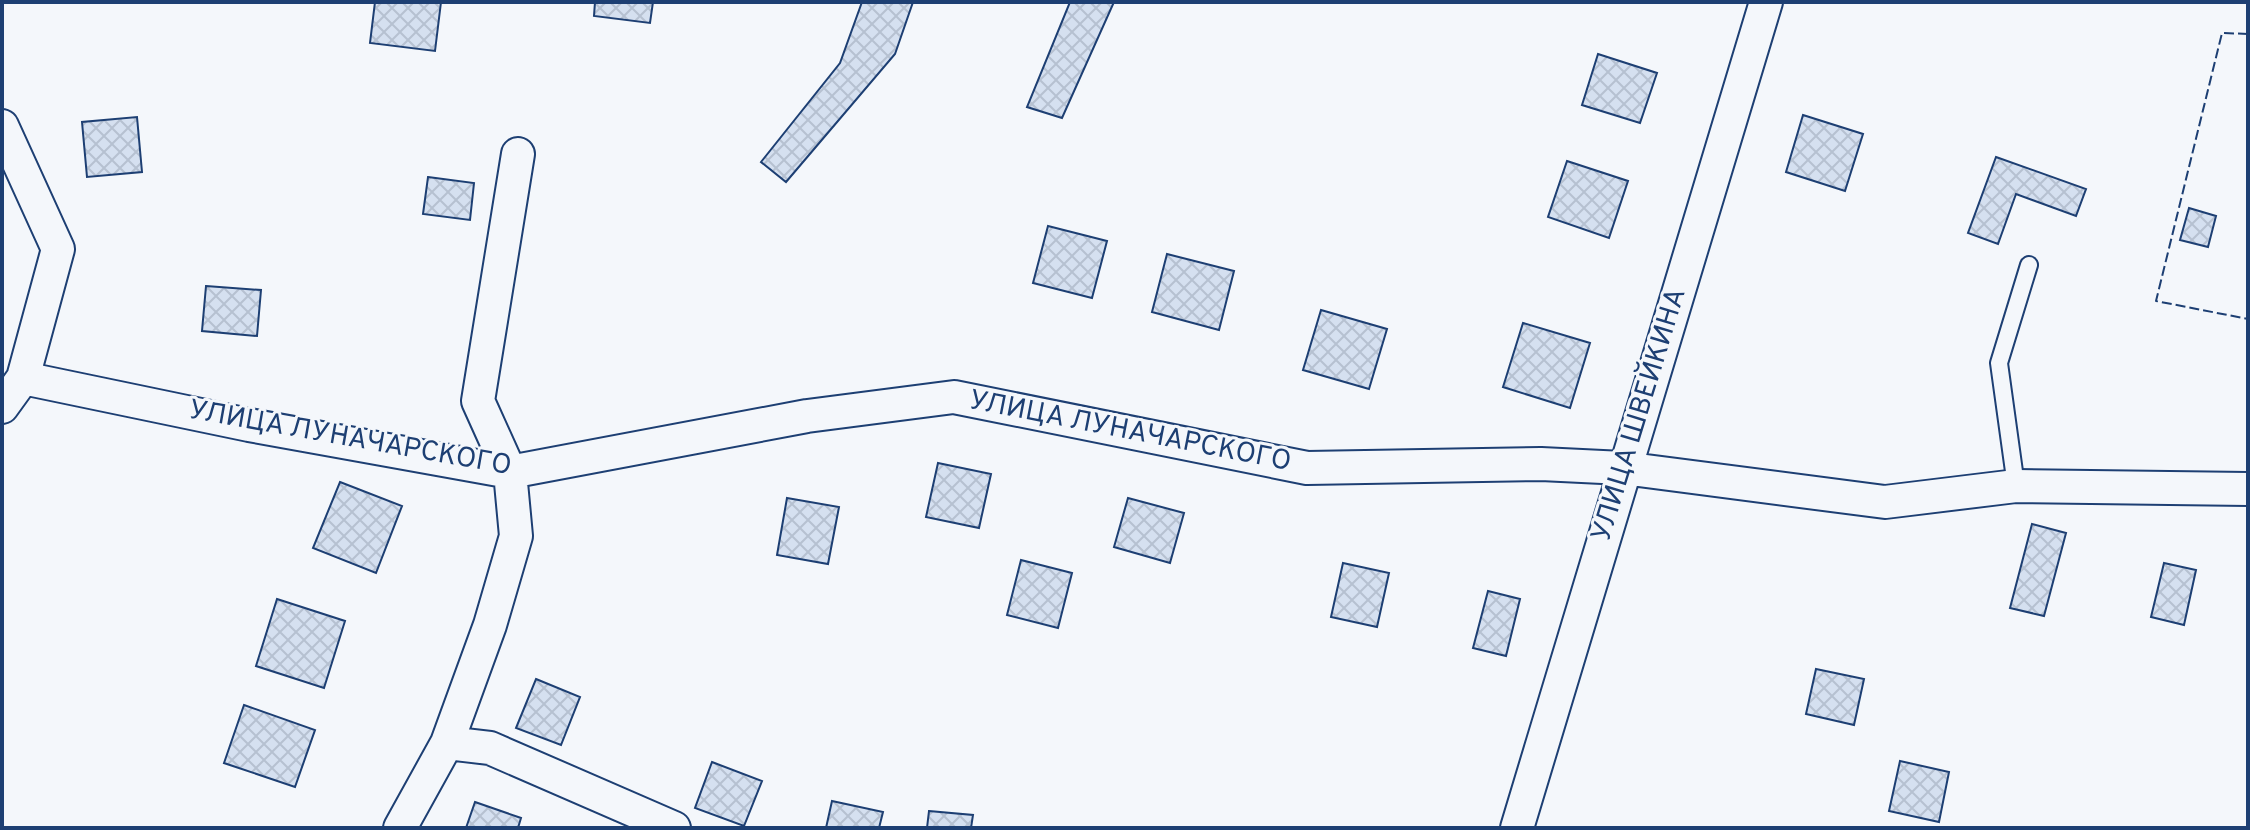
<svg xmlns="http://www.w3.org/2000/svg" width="2250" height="830" viewBox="0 0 2250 830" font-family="Overpass,sans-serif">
<defs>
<pattern id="building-cross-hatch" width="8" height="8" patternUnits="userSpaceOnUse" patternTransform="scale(2)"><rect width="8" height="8" fill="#d5e0f0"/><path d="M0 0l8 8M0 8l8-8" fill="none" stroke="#b6c1d1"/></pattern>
</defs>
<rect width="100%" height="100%" fill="#f4f7fb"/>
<path fill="url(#building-cross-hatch)" stroke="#1d3f73" stroke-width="2" d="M375 2H441L435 51 370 43Z
M595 2H653L650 23 594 16Z
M862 2H913L895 54 786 182 761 162 840 63Z
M1070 2H1114L1062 118 1027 107Z
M1598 54 1657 73 1640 123 1582 105Z
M1803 115 1863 134 1845 191 1786 172Z
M137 117 142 172 87 177 82 122Z
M1996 157 2086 189 2076 216 2016 194 1998 244 1968 233Z
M1567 161 1628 181 1609 238 1548 217Z
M428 177 474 183 470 220 423 214Z
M2189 208 2216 216 2208 247 2180 240Z
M1048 226 1107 241 1092 298 1033 283Z
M1167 254 1234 271 1219 330 1152 312Z
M206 286 261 290 257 336 202 331Z
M1321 310 1387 329 1369 389 1303 370Z
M1523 323 1590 343 1570 408 1503 387Z
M938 463 991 474 979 528 926 517Z
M340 482 402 506 376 573 313 548Z
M787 498 839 507 828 564 777 555Z
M1128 498 1184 513 1170 563 1114 547Z
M2032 524 2066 533 2044 616 2010 608Z
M1021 560 1072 573 1058 628 1007 615Z
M1343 563 1389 573 1377 627 1331 617Z
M2164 563 2196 570 2184 625 2151 617Z
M1488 591 1520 599 1506 656 1473 648Z
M277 599 345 621 324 688 256 666Z
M1816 669 1864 679 1854 725 1806 714Z
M536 679 580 697 561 745 516 728Z
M244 705 315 730 295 787 224 763Z
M1900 761 1949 772 1939 822 1889 811Z
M712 762 762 781 744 826 695 808Z
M832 801 883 812 879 828H826Z
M475 802 521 818 518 828H466Z
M929 811 973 815 971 828H927Z"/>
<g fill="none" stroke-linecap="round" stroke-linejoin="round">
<g stroke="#1d3f73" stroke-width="20">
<path id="service" d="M2016 486 1999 363 2029 265"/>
</g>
<g stroke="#1d3f73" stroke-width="36">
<path id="minor" d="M2 126 58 249 23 378 2 407
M23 378 249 425 510 472 807 416 954 397 1307 468 1541 464 1623 468 1885 502 2016 486 2248 489
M447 743 490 748 674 828
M400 828 447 743 490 625 516 536 510 472 478 401 518 154
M1517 828 1766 2"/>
</g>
<use href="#service" stroke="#f4f7fb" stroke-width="16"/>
<use href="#minor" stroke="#f4f7fb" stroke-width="32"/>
<path stroke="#1d3f73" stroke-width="2" stroke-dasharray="10 4" stroke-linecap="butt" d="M2248 34 2222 33 2156 301 2248 319"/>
</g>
<g text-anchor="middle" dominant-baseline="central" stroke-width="6" stroke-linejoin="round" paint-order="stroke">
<g font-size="28" fill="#1d3f73" stroke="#f4f7fb">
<text transform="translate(1640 415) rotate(-73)">УЛИЦА ШВЕЙКИНА</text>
<text transform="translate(1130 432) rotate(11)">УЛИЦА ЛУНАЧАРСКОГО</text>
<text transform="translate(350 439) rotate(10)">УЛИЦА ЛУНАЧАРСКОГО</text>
</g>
</g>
<rect width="2250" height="830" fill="none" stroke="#1d3f73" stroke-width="8"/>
</svg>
